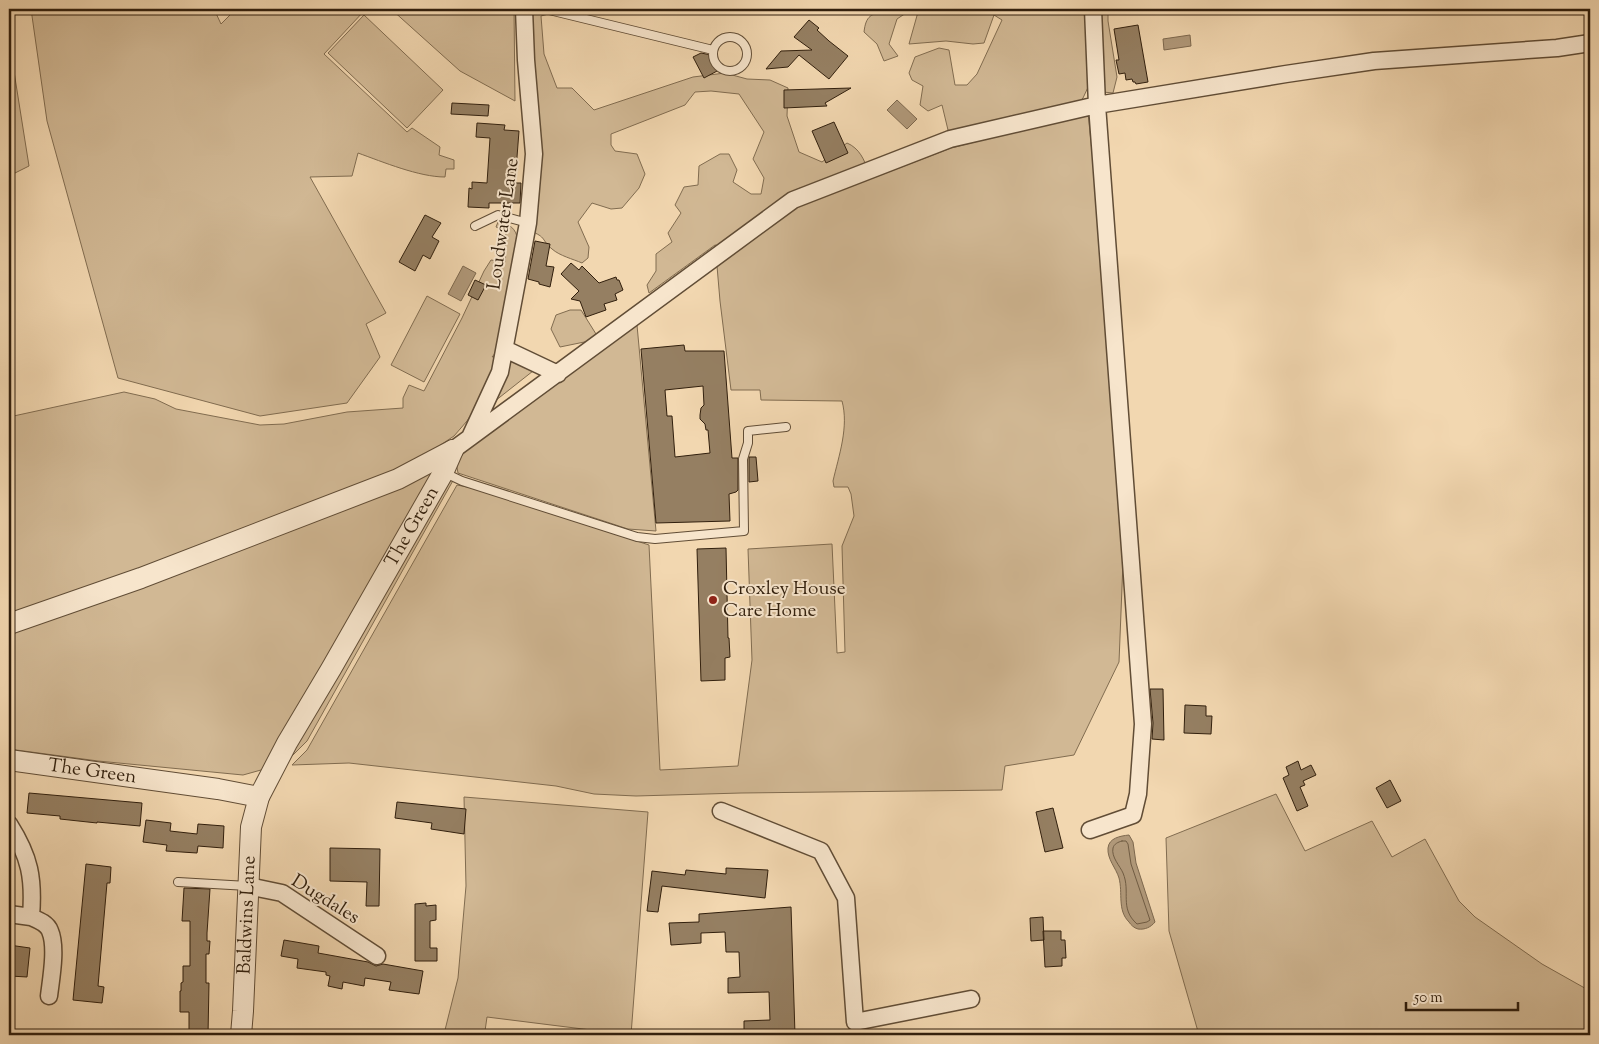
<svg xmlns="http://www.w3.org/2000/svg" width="1599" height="1044" viewBox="0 0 1599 1044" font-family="'Sorts Mill Goudy',serif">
<rect width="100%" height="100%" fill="#f2d7b0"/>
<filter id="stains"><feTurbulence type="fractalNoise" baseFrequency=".004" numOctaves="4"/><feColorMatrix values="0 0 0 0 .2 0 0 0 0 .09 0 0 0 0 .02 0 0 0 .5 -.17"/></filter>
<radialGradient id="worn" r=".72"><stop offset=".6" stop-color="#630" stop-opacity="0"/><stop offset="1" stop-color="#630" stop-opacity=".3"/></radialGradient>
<path fill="#d1b894" stroke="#816c50" d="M31 9H214L221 24 236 9H361L364 11 324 54 407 132 412 128 440 147 439 155 454 160V169H446L445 177C419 177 383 162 358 153L352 176 310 177 386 313 366 324 380 357 347 403 260 416 118 378 47 121Z
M391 9H514L515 101 460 71Z
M531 9H556L552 13 541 16 544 54 557 88H572L594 110 693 77 725 73 747 79 770 80 788 88 787 116 799 152 822 162 847 143C859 148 865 160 868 172L812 193 800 188 792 192 729 248 715 245 649 293 647 285 656 271V254L672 242 668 233 681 213 675 205 684 187 698 185 699 166 720 154H729L737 170 733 182 751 194H761L764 178 753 159 764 132 739 94 711 91 695 92 685 105 611 134V145L615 151 637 154 645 174 639 188 622 208 611 209 592 203 578 222 589 247 588 258 582 263C573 259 560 256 552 249 541 240 547 237 530 231Z
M886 9H912L897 19 889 44 898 56 884 61 877 44 864 32C866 15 871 15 886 9Z
M929 9H1108V21L1117 77 1113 93 1103 92 1096 70 1083 98 1076 106 958 138 948 130 942 105 928 111 920 105 923 86 912 80 909 73 915 57 939 48 949 50 955 85H967L977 74 1002 20 994 15 984 43 973 44 946 41 909 44 918 12Z
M364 15 443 90 407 128 328 53Z
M9 40 29 166 9 176Z
M1088 113 1104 268 1125 512 1119 662 1074 755 1005 766 1002 790 741 793 636 796 594 794 556 786 349 763 292 765 307 750 457 485 477 489 649 545 660 770 738 766 752 660 748 549 832 544 837 653 845 652 842 546 854 516 851 494 848 487H834L833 481C839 455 849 427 842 401L761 400 760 390H731L720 301 717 266 792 209 951 148Z
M498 222C510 224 516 228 518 241L497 351 492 357 496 356 491 375 480 401 467 421 454 436 436 448 389 473 116 578 9 614V417L124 392 155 399 176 409 260 425 284 424 347 412 403 408V398L409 385 424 391 462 318 484 271 491 260 505 262 506 231 496 227Z
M427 296 460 314 424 382 391 365Z
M570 310H581L596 334 594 340 560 347 551 329 556 315Z
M637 325 656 531 628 529 458 473 456 462 473 439Z
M511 357 535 368 533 371 495 401Z
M429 470 431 478 267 765 261 770 243 775 98 761 9 749V621Z
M455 477 307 741 290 758 291 748 445 481Z
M1276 794 1305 851 1372 821 1392 857 1425 839 1459 901 1475 917 1542 964 1590 991V1035H1199L1169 931 1166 838Z
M464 797 648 812 631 1035 487 1017 485 1031 444 1034 458 978 466 886Z
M9 1029 45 1035H9Z"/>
<path fill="#b09879" stroke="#7d684e" d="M1190 35 1191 46 1164 50 1163 39Z
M897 100 917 119 907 129 887 110Z
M463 266 476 273 461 301 448 294Z
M1129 835 1133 842 1136 863 1155 922C1151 927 1145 930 1138 929 1134 928 1131 925 1129 922 1117 910 1123 893 1119 878 1116 868 1107 859 1108 848 1109 838 1120 836 1129 835Z"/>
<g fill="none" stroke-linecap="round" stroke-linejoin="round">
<path stroke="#705c43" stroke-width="1" d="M1122 841H1126L1128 844 1131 864 1150 920 1147 922 1137 924C1119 908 1131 892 1123 873 1120 866 1111 857 1113 848 1114 844 1118 842 1122 841Z"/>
</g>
<path fill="#957f62" stroke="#311f0d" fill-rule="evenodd" d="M809 20 819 28 817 30 829 41 848 56 829 79 799 55 788 67 766 69 781 51 812 50 794 37Z
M1138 25 1148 82 1136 84 1135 82H1133L1132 79 1126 80 1125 73 1119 74 1116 60H1119L1114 29Z
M701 53 711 55 719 70 704 78 693 57Z
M851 88 825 103 827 106 784 108V90Z
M452 103 489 105 488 116 451 114Z
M834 122 848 153 826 163 812 131Z
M477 123 505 125 504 130 519 131 515 183H521L520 203H489V208L468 207 469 188 472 189V182L487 183 490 138 476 137Z
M425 215 441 223 432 237 439 241 430 259 423 255 415 271 399 262Z
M535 241 550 244 546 266 554 267 550 287 539 284V282L528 279Z
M571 263 579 270 582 266 599 283 616 277 617 280H619L623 290 615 294 617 300 604 304 606 310 586 317 580 301 571 299 579 291 561 274Z
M475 280 486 285 478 300 468 295Z
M684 345 685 351H724L732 458H738V490L736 492 729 494 730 521 656 523 641 349ZM703 386 704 405 701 408 700 415V419L705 424 706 430H708L710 453 675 457 672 416H667L665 390Z
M749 457H756L758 481 749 482Z
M726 548 728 638H729L730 657 725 658V680L701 681 697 549Z
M1150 689H1163L1164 740 1152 739 1153 723Z
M1185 705 1206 706V716H1212L1211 734 1184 733Z
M1298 761 1301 770 1311 765 1316 775 1303 781 1305 785 1300 787 1308 806 1297 811 1283 778 1289 775 1286 767Z
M1390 780 1401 801 1387 808 1376 788Z
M29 793 142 803 140 826 97 822V823L60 819V816L27 813Z
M397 802 466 809 464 834 431 829 432 823 395 818Z
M1053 808 1063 848 1045 852 1036 812Z
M146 820 171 823 170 831 197 834 198 824 224 826 223 848 198 846 197 853 166 851 167 845 143 842Z
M330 848 380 849 379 906H366L367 882 330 881Z
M86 864 111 867 110 883H107L98 986 104 987 102 1003 73 1000Z
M726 868 768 870 765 898 662 886 658 912 647 911 652 871 685 875 686 870 726 874Z
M184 888 210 889 207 933V941H210L209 954H206V983H209L208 1035H189V1012H180V991H181V983L183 982V966H190V921H182Z
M426 903V906L436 905V920L430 921V948H437V961H415V904Z
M791 907 795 1035H744V1021L770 1020 769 992 728 993V978L740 977 739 952H726L725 932 701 933V943L671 945 669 923 699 922V914Z
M1043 917 1044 940 1031 941 1030 918Z
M1043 931H1061V940H1065L1066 958H1062V966L1045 967Z
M284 940 319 946 318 953 368 962 376 966 383 964 423 971 419 994 389 990 391 982 365 978 364 986 343 982 342 989 328 986 330 976 326 975V972L297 968 298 959 281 956Z
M9 945 30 948 27 977 10 976 12 962H9Z"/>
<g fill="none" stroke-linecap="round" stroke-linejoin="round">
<g stroke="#614d36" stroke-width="10">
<path id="service" d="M545 9 713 50
M713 54a17 17 0 1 1 34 0a17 17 0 1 1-34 0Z
M475 226 498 215 528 223
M445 473 462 481 637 537 655 539 744 531 743 459 748 443V431L786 427
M178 882 248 886"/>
</g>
<g stroke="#614d36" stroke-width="19">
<path id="minor" d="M505 349 558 374
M470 437 500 372 528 223 534 154 526 60 524 9
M453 450 793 200 950 139 1097 105 1286 74 1374 61 1557 48 1590 43
M721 811 821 851 846 898 855 1022 971 999
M9 824C30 857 34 878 31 917L9 914
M1090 830 1133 815 1138 794 1143 724 1097 105 1093 9
M248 886 282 893 377 956
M31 917C38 920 47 923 50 931 57 947 51 979 49 996"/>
</g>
<g stroke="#614d36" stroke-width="22">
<g id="tertiary">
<path d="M9 624 141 578 398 479 453 450"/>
<path id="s1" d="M9 760 218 789 259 797"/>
<path id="s2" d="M241 1035 243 1011 251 827 259 797 287 743 331 669 443 473 453 450"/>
</g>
</g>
<use href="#service" stroke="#f7e5cc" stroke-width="8"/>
<use href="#minor" stroke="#f7e5cc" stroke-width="16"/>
<use href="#tertiary" stroke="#f7e5cc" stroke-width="20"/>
</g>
<circle fill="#8f2418" stroke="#f7e5cc" stroke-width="2" cx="713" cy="600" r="5"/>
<g text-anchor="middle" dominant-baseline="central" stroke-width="4" stroke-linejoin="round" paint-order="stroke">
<g font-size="19" fill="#311f0d" stroke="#f7e5cc">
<text transform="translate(504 224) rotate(-82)">Loudwater Lane</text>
<text stroke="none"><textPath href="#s2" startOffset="550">The Green</textPath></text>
<text stroke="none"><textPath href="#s1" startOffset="84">The Green</textPath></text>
<text transform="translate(325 900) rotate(32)">Dugdales</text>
<text stroke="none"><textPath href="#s2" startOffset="120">Baldwins Lane</textPath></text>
</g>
<g font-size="19" fill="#311f0d" stroke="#f7e5cc" text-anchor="start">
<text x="723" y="589">Croxley House<tspan x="723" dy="22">Care Home</tspan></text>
</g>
</g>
<rect width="1599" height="1044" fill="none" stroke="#f2d7b0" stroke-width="30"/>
<rect x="10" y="10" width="1579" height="1024" fill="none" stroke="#311f0d" stroke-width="2.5"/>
<rect x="15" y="15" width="1569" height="1014" fill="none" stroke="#311f0d"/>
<path d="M1406 1002v8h112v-8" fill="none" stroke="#311f0d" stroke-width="2.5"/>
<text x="1414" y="1002" font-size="15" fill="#311f0d" stroke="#f7e5cc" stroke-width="4" paint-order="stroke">50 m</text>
<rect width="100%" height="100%" filter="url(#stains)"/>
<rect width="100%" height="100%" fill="url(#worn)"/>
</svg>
